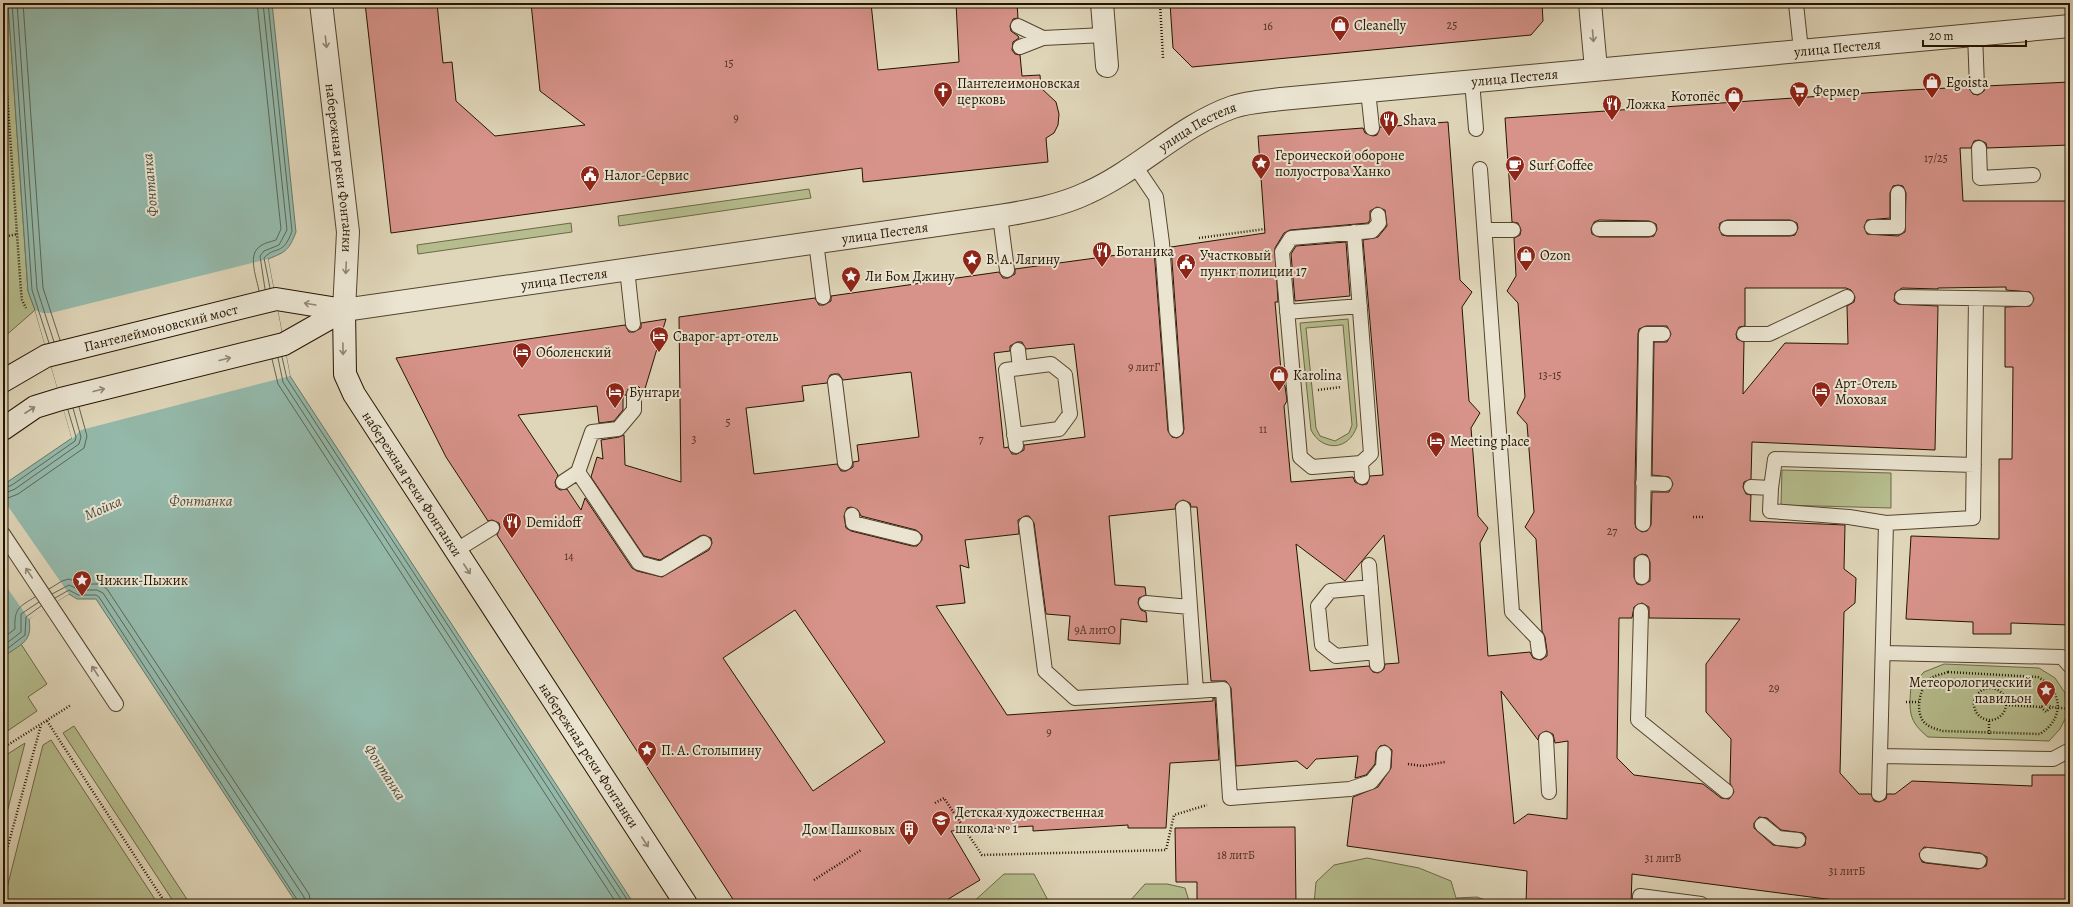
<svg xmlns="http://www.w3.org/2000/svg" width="2073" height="907" viewBox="0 0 2073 907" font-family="Alegreya,serif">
<rect width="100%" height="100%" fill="#dfd5b8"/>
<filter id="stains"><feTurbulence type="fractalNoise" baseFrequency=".005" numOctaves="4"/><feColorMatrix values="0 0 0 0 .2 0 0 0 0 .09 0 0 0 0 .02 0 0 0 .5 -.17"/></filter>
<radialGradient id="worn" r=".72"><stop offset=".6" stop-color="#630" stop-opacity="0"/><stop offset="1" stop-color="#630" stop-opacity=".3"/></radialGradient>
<path fill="#b5bc8d" stroke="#6d6846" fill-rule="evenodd" d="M3 3H8L28 291 35 310 3 338Z
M809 189 811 198 619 226 618 216Z
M571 223 572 232 418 254 417 245Z
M1348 319 1357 426C1349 451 1322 452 1311 430L1300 323ZM1343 325 1352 425 1349 433 1335 441 1320 436 1316 428 1306 328Z
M1782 470 1891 473V508L1781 505Z
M21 644 47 684 28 697 37 711 3 734V657Z
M1944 664 2039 668 2055 678 2065 693 2066 717 2060 729 2049 741 1928 737C1908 721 1909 711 1911 686L1924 672Z
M74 726 190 904H175L63 733Z
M51 740 158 904H3L43 745Z
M25 743 3 828V757Z
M1367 858 1419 868 1451 881 1456 898 1477 897 1496 904H1314L1316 882 1334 865Z
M1004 874H1034L1050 904H971Z
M1145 884H1167L1185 888 1190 904H1129V902Z"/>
<path fill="#94b9ab" stroke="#687767" d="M8 3H272L296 232C289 250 286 252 268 259L290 376 634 904H297L96 599H77L69 594 34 615 29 619C33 643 20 644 3 657V485L72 438 35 310 28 291Z"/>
<path fill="#dfd5b8" d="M268 259 290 376 81 430 72 439 35 310 43 313H51Z
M3 499 69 594 29 619 3 582Z"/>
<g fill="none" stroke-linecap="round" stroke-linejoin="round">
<path stroke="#5c6656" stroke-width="1" d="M12 3 32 290 49 343
M17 3 37 289 54 342
M23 3 43 288 60 340
M257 3 281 229 276 240C270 242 263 243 258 248 248 257 257 279 259 291
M263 3 287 230 279 245 264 251 260 256 265 289
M268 3 292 231C283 257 275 245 264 258L270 288
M282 357 287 379 630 904
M278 358 283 382 624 904
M272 359 278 384 617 904
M3 489 12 485 75 441 76 437 68 410
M3 494 15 489 79 444 81 437 73 408
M3 500 18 494 84 448 87 436 79 407
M49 589 62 581 69 579 82 584H100L107 589 309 894 311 904
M52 594 69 585 80 590H97L103 593 304 897 305 904
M55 598 69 590 78 595H96L99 597 300 904
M3 638 15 629C14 608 19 607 35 597
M3 646 21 632V614L39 602
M3 652 25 635 26 617 41 606"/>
</g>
<path fill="#d7938a" stroke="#251400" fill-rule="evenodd" d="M365 3H437L443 63 452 62 456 101 495 136 585 125 540 91 531 3H871L878 70 959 62 956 3H1017L1018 18 1013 19 1010 26 1011 31 1018 36 1019 38 1013 42 1012 50 1015 54 1020 55 1022 76 1040 75 1041 88 1056 102 1059 114 1058 125 1054 133 1046 138 1048 162 863 182 862 168 391 233Z
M1170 3H1542L1543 21 1531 35 1192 67 1173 48Z
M2070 82V145L1987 148 1986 143 1979 140 1974 141 1971 148H1960L1963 201H2070V625L2011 623V634H1973V622L1906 619 1911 536 1999 539V459H2012L2013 367H2005V307L2030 306 2034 299 2030 292 2006 290V287L1938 288V289L1902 288 1895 293 1894 301 1898 304 1938 306 1935 450 1752 442 1751 479 1744 482 1743 487 1746 494 1751 495 1750 521 1845 525 1844 569 1856 578 1855 603 1844 612 1840 773 1859 794H1871L1874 801 1879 802 1886 799 1887 794H1895L1912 781 2032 786V775H2067L2068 787H2070V904H1865L1632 874 1631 904H1526L1527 871 1347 846 1353 797 1378 787 1391 768 1392 750 1385 745 1380 746 1376 752 1375 764 1366 775 1355 778 1358 756 1316 759 1307 769 1297 761 1236 766 1231 688 1226 681H1211L1197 507H1191L1190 503 1183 500 1176 504 1175 509 1109 516 1115 585 1145 587 1146 595 1139 598 1138 603 1141 610 1146 612 1147 622 1121 619 1120 644 1068 640 1070 616 1046 614 1034 523 1029 516H1025L1018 520 1019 534 965 540 969 568 960 565 965 603 936 606 1007 715 1213 701V698H1215L1219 760 1170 763 1166 828H1128V825L1033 831V826L951 831 980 880 940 904H736L497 535 500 528 499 523 492 520 488 521 446 457 396 358 625 325 629 332H634L641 328V323L666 319 644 392 638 386 629 387 626 395H623V410L614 421 599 423 597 406 518 415 558 475 555 482 556 487 560 490 567 489 581 510 585 498 632 568 637 571 662 577 709 550 712 543 711 538 704 535 700 536 660 560 644 556 591 477 597 457 603 459 601 440 619 437 624 435 625 465 681 482 679 317 815 298 819 305H824L831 301V296L999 272 1003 278H1008L1015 274V269L1154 250 1168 431 1172 437 1177 438 1183 434 1184 429 1171 247 1265 233 1258 136 1363 128 1365 133 1373 136 1377 135 1380 127 1448 122 1460 280 1472 292 1462 307 1469 401 1480 413 1471 428 1478 516 1488 528 1480 543 1488 656 1530 652 1533 658 1541 660 1547 656V651L1545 637 1542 631 1536 539 1525 527 1534 512 1527 424 1517 413 1525 397 1518 303 1507 291 1516 276 1514 238 1520 235 1521 230 1518 223 1512 222 1505 118 1909 90 1968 87 1973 94 1978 95 1984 91 1985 86ZM1898 185 1903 186 1906 193 1905 232 1898 236 1867 234 1864 227 1867 220 1890 218V193L1893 186ZM1377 207 1385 210 1387 226 1378 237 1363 240 1383 475 1370 476 1367 484 1362 485 1355 482 1353 477 1291 482 1284 406 1287 401 1285 386 1282 382 1275 302H1278L1275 248 1284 233 1290 230 1368 223 1370 220V211ZM1599 220 1649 221 1656 224 1657 229 1654 236 1649 237H1599L1592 234 1591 229 1594 222ZM1727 220H1790L1797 223 1798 228 1795 235 1790 236H1727L1722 235 1719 228 1720 223ZM1745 288H1846L1851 290 1855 297 1854 302 1847 306 1848 344 1785 343 1743 394 1744 342 1737 339 1736 334 1739 327 1745 326ZM1646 326H1667L1671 334 1667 342H1654L1652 475 1669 477 1673 484 1669 492H1652L1651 525 1647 531 1642 532 1636 528 1635 524V483L1638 334 1639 329ZM1017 342H1022L1026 349 1074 344 1085 437 1024 445V450L1017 454H1012L1008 447 1004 448 994 353 1010 351V346ZM911 372 919 437 857 445 859 461 853 462V467L846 471H841L837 464 754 474 746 408 804 401 802 386 827 383 830 375 834 374H839L843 380ZM851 507 858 510 861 516 916 530 922 535V540L917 546H912L851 531 846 528 844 516 847 508ZM1384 535 1399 663 1385 664 1384 669 1378 673 1373 672 1369 666 1310 671 1296 544 1345 581ZM1642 554 1647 555 1650 562V581L1642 585 1637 584 1634 577V558ZM1642 603 1649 607V618L1740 619 1706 664V712L1731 739 1730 783 1734 792 1729 799 1721 798 1703 784 1634 775 1617 758 1619 618H1632L1634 607ZM795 610 885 742 813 791 723 658ZM1501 691 1538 740 1539 735 1546 731 1553 734 1555 743 1568 741 1567 819 1528 814 1514 824ZM1759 817 1767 818 1781 830 1803 833 1806 837 1805 845 1797 848 1773 845 1754 828V823ZM1924 847 1980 853 1987 857V862L1986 866 1978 869 1926 863 1922 862 1919 854Z
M1346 242 1350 296 1295 301 1291 254 1296 246Z
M1295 827 1296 904H1197V882H1176L1175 828Z"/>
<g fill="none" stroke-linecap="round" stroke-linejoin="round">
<g stroke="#54442e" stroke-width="16">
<path id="service" d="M1796 4 1801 50
M1018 26 1043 38 1020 47
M1975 34 1977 87
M1043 38 1104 35
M1472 81 1476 129
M1368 91 1372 128
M1979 148 1980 178 2033 175
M1135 166 1156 197 1162 243 1176 430
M1480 169 1512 612 1537 638 1539 652
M1000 216 1007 270
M1872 227H1898V193
M1727 228H1790
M1599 229H1649
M1485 230H1513
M1354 232 1371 454 1361 463 1362 477
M816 242 823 297
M627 269 633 324
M1902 297 2026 299
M1287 312 1360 306
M1744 334H1769L1847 297
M835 382 845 463
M1014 435 1059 429 1070 414 1065 375 1051 364 1020 368
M1016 446 1006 370 1020 368 1018 350
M1361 463 1312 467 1300 457 1282 252 1291 238 1372 231 1379 223 1378 215
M578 472 639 563 661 569 704 543
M563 482 578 472 592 432 618 429 634 410V394
M1643 483 1665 484
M1751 487 1771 488 1775 459 1974 465
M1771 488 1770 511 1849 517 1886 523
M852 515 853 523 914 538
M1026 524 1045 671 1075 698 1196 691 1183 508
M1643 524 1646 334H1663
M3 534 116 704
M455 551 492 528
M1369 565 1377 665
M1642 577V562
M1371 587 1330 591 1318 606 1322 645 1336 656 1376 652
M1146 603 1190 607
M1641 611 1638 720 1726 791
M1883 653 2062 657 2070 666
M1196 691 1223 689 1230 798 1350 789 1371 782 1383 767 1384 753
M1546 739 1549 792
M1880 756 2053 759 2070 750
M1879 794 1886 523 1973 518 1976 298
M1762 825 1778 838 1798 840
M1927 855 1979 861
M1640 904V896L1701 904"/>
</g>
<g stroke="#54442e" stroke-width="24">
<path id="minor" d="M1102 3 1107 66"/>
</g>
<g stroke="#54442e" stroke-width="24">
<g id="tertiary">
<path id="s1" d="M321 3 348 232 344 310 1000 216C1029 211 1060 206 1087 193 1139 170 1179 126 1233 107 1247 102 1266 101 1281 99L2070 26"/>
<path d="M1590 3 1596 69"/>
</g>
</g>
<g stroke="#251400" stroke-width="24">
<g id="secondary">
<path id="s2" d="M344 310 345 374 354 394 686 904"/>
<path id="s3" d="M3 381 46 356 276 299 344 310"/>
<path d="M3 429 35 407 61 399 284 344 344 310"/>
</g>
</g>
<path stroke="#251400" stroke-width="2.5" stroke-dasharray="1 2" stroke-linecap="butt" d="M1160 3 1163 58
M3 36 21 291 22 300 26 308
M3 237 18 234
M1199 238 1265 229
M1318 390 1341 387
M1693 517H1704
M1948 672 2038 677C2063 691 2065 718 2040 734L1943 731C1935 729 1924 726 1921 717 1916 705 1921 684 1933 677 1937 675 1943 674 1948 672Z
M1974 704a16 16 0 1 1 32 0a16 16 0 1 1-32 0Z
M1906 702H1919
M2006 705 2041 707 2046 704 2051 707 2070 709
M2041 707 2046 712 2051 707
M47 721 166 904
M1989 734V720
M3 748 71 705
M1408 764 1422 766 1445 762
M935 803 944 798 982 855 1166 850 1174 815 1207 805
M3 864 41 725
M814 880 861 850"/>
<use href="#service" stroke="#eae4d1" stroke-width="14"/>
<use href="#minor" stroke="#eae4d1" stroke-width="22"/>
<use href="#tertiary" stroke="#eae4d1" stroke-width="22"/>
<use href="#secondary" stroke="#eae4d1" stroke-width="22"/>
</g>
<defs><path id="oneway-shaft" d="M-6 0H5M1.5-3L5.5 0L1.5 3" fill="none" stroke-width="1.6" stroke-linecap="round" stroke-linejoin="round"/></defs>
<g stroke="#918673">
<use href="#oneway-shaft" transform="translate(1593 36) rotate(85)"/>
<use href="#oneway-shaft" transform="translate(326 42) rotate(83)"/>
<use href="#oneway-shaft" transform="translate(346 268) rotate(93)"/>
<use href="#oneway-shaft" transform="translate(310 304) rotate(-171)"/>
<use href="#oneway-shaft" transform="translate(343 349) rotate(89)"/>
<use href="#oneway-shaft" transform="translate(225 359) rotate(-14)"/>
<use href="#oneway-shaft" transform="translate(99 390) rotate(-14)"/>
<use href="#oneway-shaft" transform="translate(30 410) rotate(-33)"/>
<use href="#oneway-shaft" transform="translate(467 569) rotate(57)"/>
<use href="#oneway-shaft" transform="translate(29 573) rotate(-124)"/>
<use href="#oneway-shaft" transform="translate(95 671) rotate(-123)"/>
<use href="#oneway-shaft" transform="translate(645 842) rotate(57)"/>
</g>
<defs>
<g id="shop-pin" transform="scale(1)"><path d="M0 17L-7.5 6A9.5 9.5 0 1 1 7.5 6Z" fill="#8f2418" stroke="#eae4d1"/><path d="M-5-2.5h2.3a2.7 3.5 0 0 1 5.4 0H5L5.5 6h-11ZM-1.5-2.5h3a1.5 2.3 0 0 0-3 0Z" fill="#fff"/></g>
<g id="church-pin" transform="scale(1)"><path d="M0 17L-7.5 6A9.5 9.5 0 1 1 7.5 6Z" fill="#8f2418" stroke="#eae4d1"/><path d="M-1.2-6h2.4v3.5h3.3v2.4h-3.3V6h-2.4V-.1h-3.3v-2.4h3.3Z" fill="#fff"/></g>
<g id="supermarket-pin" transform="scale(1)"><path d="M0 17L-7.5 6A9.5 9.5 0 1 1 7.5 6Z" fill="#8f2418" stroke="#eae4d1"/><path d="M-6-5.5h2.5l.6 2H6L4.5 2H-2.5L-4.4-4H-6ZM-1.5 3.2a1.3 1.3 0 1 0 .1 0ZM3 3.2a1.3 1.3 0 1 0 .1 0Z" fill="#fff"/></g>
<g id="restaurant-pin" transform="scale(1)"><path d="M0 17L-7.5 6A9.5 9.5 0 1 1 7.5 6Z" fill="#8f2418" stroke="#eae4d1"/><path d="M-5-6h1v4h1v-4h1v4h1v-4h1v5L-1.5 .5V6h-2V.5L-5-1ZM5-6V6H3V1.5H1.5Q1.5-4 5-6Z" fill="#fff"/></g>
<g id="sight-pin" transform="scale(1)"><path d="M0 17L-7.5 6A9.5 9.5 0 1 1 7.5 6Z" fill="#8f2418" stroke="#eae4d1"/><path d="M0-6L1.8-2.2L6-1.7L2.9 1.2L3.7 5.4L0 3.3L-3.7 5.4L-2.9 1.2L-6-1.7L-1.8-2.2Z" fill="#fff"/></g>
<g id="cafe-pin" transform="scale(1)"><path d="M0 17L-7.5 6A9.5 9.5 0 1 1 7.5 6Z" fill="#8f2418" stroke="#eae4d1"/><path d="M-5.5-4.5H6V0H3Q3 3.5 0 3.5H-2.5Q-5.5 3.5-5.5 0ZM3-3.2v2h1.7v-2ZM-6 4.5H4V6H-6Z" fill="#fff"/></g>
<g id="civic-pin" transform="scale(1)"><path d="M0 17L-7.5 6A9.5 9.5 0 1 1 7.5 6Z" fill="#8f2418" stroke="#eae4d1"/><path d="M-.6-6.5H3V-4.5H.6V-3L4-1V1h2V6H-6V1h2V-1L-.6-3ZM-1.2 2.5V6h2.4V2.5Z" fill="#fff"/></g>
<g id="hotel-pin" transform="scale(1)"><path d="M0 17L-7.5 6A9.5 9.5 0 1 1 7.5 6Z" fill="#8f2418" stroke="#eae4d1"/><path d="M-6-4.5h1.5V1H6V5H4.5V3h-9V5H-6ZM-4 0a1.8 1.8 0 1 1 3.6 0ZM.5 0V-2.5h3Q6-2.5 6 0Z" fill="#fff"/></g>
<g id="school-pin" transform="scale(1)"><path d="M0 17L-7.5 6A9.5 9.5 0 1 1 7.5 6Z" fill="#8f2418" stroke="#eae4d1"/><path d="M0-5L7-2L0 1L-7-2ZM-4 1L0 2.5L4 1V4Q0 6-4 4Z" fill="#fff"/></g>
<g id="building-pin" transform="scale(1)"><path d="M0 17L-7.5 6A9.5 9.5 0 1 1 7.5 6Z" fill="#8f2418" stroke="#eae4d1"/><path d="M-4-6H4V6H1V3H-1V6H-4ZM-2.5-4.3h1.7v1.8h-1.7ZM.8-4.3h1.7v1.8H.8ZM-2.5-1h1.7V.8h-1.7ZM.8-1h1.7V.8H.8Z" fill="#fff"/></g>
</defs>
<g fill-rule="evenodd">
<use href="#shop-pin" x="1340" y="25"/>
<use href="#shop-pin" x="1932" y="82"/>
<use href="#church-pin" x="943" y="91"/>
<use href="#supermarket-pin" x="1799" y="91"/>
<use href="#shop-pin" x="1734" y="96"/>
<use href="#restaurant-pin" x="1612" y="104"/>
<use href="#restaurant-pin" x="1389" y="120"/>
<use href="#sight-pin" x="1261" y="163"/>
<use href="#cafe-pin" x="1515" y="165"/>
<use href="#civic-pin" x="590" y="175"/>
<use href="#restaurant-pin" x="1102" y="251"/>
<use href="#shop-pin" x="1526" y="255"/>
<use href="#sight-pin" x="972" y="259"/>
<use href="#civic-pin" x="1186" y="263"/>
<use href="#sight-pin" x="851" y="276"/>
<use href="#hotel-pin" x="659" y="336"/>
<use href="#hotel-pin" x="522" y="352"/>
<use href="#shop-pin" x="1279" y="375"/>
<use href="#hotel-pin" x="1821" y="391"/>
<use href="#hotel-pin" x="615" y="392"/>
<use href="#hotel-pin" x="1436" y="441"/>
<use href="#restaurant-pin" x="512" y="522"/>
<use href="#sight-pin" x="82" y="580"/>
<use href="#sight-pin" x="2046" y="690"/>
<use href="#sight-pin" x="647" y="750"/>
<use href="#school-pin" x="941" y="820"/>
<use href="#building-pin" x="909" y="829"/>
</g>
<g text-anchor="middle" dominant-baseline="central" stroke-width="4" stroke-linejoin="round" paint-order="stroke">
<g font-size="12" fill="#523422">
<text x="1452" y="25">25</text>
<text x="1268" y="26">16</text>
<text x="729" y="63">15</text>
<text x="736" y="118">9</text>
<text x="1936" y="158">17/25</text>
<text x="1144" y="367">9 литГ</text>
<text x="1550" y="375">13-15</text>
<text x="728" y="422">5</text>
<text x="1263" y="429">11</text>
<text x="694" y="439">3</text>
<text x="981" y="439">7</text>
<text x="1612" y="531">27</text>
<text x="569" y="556">14</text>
<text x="1095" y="630">9А литО</text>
<text x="1774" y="688">29</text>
<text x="1049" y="732">9</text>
<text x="1236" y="855">18 литБ</text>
<text x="1663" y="858">31 литВ</text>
<text x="1847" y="871">31 литБ</text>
</g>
<g font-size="14" fill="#251400" stroke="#eae4d1" text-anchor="start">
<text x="1354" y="25">Cleanelly</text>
<text x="1946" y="82">Egoista</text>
<text x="957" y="83">Пантелеимоновская<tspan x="957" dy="16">церковь</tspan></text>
<text x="1813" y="91">Фермер</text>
<text x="1720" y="96" text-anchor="end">Котопёс</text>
<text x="1626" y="104">Ложка</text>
<text x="1403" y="120">Shava</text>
<text x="1275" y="155">Героической обороне<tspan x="1275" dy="16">полуострова Ханко</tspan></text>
<text x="1529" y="165">Surf Coffee</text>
<text x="604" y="175">Налог-Сервис</text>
<text x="1116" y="251">Ботаника</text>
<text x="1200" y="255">Участковый<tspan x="1200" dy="16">пункт полиции 17</tspan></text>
<text x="1540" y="255">Ozon</text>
<text x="986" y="259">В. А. Лягину</text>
<text x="865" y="276">Ли Бом Джину</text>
<text x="673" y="336">Сварог-арт-отель</text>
<text x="536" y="352">Оболенский</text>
<text x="1293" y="375">Karolina</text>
<text x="1835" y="383">Арт-Отель<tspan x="1835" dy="16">Моховая</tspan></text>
<text x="629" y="392">Бунтари</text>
<text x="1450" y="441">Meeting place</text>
<text x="526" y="522">Demidoff</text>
<text x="96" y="580">Чижик-Пыжик</text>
<text x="2032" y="682" text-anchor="end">Метеорологический<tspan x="2032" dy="16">павильон</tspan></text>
<text x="661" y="750">П. А. Столыпину</text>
<text x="955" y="812">Детская художественная<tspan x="955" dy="16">школа № 1</tspan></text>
<text x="895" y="829" text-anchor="end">Дом Пашковых</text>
</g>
<g font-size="14" fill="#251400" stroke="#eae4d1">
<text stroke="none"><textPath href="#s1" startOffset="1839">улица Пестеля</textPath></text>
<text stroke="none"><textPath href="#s1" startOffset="1515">улица Пестеля</textPath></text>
<text stroke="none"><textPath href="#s1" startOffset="1191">улица Пестеля</textPath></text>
<text stroke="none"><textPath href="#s1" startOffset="166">набережная реки Фонтанки</textPath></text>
<text stroke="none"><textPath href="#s1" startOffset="855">улица Пестеля</textPath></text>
<text stroke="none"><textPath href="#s1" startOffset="531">улица Пестеля</textPath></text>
<text stroke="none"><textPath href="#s3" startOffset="168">Пантелеймоновский мост</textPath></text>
<text stroke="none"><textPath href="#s2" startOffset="193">набережная реки Фонтанки</textPath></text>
<text stroke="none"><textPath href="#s2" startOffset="517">набережная реки Фонтанки</textPath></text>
</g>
<g font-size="15" font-style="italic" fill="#4c4e3c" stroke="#eae4d1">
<text transform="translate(150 185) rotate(-95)">Фонтанка</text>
<text x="201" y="501">Фонтанка</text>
<text transform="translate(103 508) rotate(-24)">Мойка</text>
<text transform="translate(385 772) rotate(57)">Фонтанка</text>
</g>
</g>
<rect width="2073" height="907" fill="none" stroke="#dfd5b8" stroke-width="16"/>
<rect x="4" y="4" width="2065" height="899" fill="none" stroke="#251400" stroke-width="2"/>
<rect x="8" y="8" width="2057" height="891" fill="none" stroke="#251400"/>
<path d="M1923 40v6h103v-6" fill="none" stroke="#251400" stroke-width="2"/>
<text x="1929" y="40" font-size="12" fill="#251400" stroke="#eae4d1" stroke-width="3" paint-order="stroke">20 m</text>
<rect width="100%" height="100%" filter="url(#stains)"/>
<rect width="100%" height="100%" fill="url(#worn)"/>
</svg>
